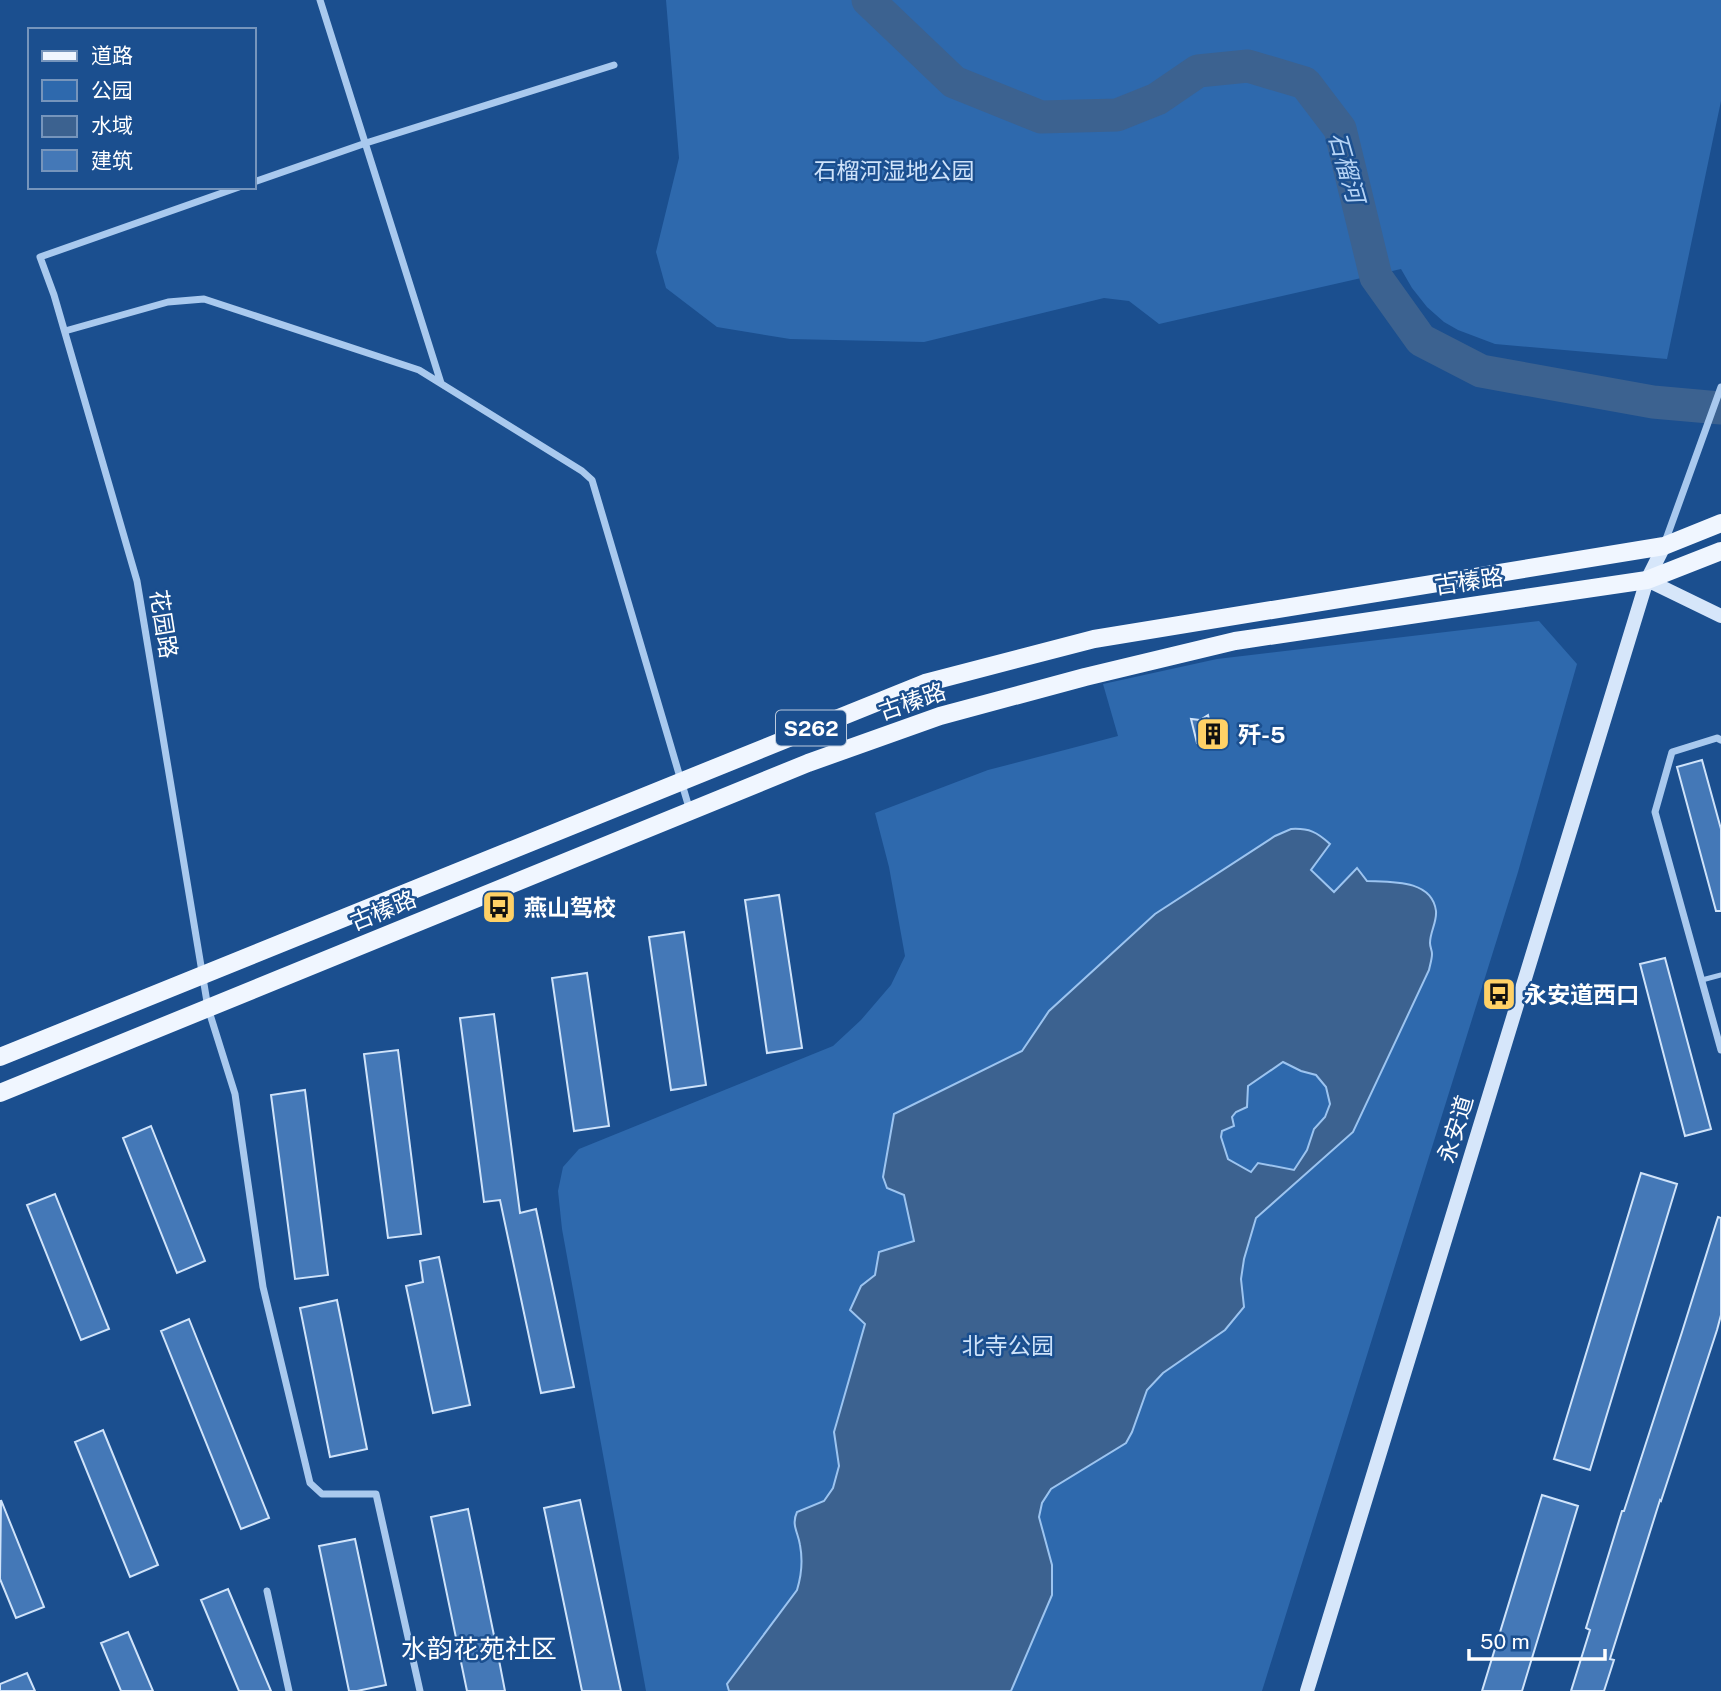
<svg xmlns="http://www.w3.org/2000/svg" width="1721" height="1691" viewBox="0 0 1721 1691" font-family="'Public Sans','Noto Sans SC',sans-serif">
<rect width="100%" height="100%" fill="#1b4f8f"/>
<path fill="#2e69ad" d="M666 0H1721V101L1667 359 1495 344 1458 330 1444 322 1427 307 1412 288 1401 269 1159 324 1129 301 1104 298 924 342 790 339 717 327 666 288 656 252 679 158Z
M1539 621 1577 664 1518 872 1262 1691H646L562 1229 558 1191 563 1167 579 1149 833 1046 861 1020 891 985 905 956 889 867 875 813 988 770 1118 736 1103 684 1217 659Z"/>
<path fill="#3c6290" stroke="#9cc4f0" stroke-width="2" fill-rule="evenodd" d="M1291 829C1309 828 1317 832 1330 844L1311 870 1334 892 1357 868 1367 881C1390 882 1432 879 1436 911 1437 922 1430 932 1430 943 1430 947 1432 950 1432 954 1432 959 1430 965 1429 970L1353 1132 1256 1218 1244 1259 1241 1279 1244 1307 1225 1330 1163 1373 1147 1390 1132 1432 1126 1443 1051 1489 1042 1503 1039 1517 1052 1565V1595L1011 1691H729L727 1684 797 1590C802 1574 803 1561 800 1545 798 1532 791 1525 797 1512L824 1501 833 1488 839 1466 834 1432 865 1324 850 1310 861 1286 875 1275 879 1252 914 1241 904 1195 887 1188 883 1177 894 1114 1022 1051 1049 1011 1155 914 1275 836ZM1283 1062 1301 1071 1316 1075 1326 1087 1330 1104 1325 1117 1314 1129 1307 1150 1294 1170 1258 1163 1251 1172 1228 1159 1221 1137 1222 1131 1234 1126 1232 1117 1236 1112 1247 1107 1248 1086Z"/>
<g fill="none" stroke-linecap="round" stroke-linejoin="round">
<path stroke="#3c6290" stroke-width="33" d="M868 0 954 82 1041 117 1117 115 1157 99 1198 71 1248 66 1305 83 1340 129 1376 277 1421 340 1481 371 1653 402 1721 408"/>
</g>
<path fill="#4478b7" stroke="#cfe3fa" stroke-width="2" d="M1208 715 1213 739 1206 748 1197 743 1191 719 1200 720Z
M1702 760 1721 829V911H1716L1677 767Z
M779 895 802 1048 767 1053 745 900Z
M684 932 706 1085 671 1090 649 937Z
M1665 958 1711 1129 1685 1136 1640 964Z
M587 973 609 1126 574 1131 552 978Z
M494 1014 520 1213 536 1209 574 1387 541 1393 500 1200 484 1202 460 1018Z
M398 1050 421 1234 388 1238 364 1054Z
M305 1090 328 1275 295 1279 271 1095Z
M151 1126 205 1261 177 1273 123 1138Z
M1641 1173 1677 1184 1590 1470 1554 1459Z
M55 1194 109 1329 81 1340 27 1205Z
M1718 1217 1721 1218V1315L1717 1330 1661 1501 1660 1500 1610 1659 1614 1660 1604 1691H1571L1590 1630 1586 1628 1622 1511H1624L1682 1332Z
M439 1257 470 1405 433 1413 406 1286 423 1282 420 1261Z
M337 1300 367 1449 330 1457 300 1308Z
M189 1319 269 1518 241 1529 161 1331Z
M103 1430 158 1565 130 1577 75 1442Z
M1542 1495 1578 1506 1546 1612 1522 1691H1482Z
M1 1500 44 1607 16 1618 0 1579Z
M580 1500 611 1645 621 1691H582L569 1628 544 1508Z
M468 1509 498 1655 505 1691H467L431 1517Z
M355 1539 386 1685 357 1691H349L319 1546Z
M228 1589 271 1691H239L201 1600Z
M128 1632 153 1691H121L101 1643Z
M27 1673 35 1691H0V1684Z"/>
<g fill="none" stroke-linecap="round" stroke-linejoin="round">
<path stroke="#a9c9ee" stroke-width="5" d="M1702 980 1721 975"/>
<path stroke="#a9c9ee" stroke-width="7" d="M320 0 441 383
M254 182 366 143 614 65
M239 187 40 257 54 295 137 581 208 1008 235 1094 263 1287 310 1483 322 1494H376L420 1691
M65 331 168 302 204 299 419 370 582 471 592 480 690 811
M1665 542 1721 387
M1721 740 1717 738 1672 752 1655 812 1721 1050
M267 1591 289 1691"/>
<path stroke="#d6e6fa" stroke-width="14" d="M1647 580 1721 616
M1307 1691 1647 580 1664 546"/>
<path stroke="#f0f6ff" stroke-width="18" d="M0 1057 925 683 1094 639 1664 546 1721 523
M0 1093 808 763 940 716 1085 677 1235 641 1647 580 1721 551"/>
</g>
<defs>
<g id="building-square" transform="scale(1.75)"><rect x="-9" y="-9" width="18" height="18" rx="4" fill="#ffd166" stroke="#1b4f8f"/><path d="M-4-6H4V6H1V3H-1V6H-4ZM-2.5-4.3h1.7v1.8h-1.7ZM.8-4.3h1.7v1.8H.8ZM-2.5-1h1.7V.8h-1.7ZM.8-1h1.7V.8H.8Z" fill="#111"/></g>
<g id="bus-square" transform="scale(1.75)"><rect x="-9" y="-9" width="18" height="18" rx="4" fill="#ffd166" stroke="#1b4f8f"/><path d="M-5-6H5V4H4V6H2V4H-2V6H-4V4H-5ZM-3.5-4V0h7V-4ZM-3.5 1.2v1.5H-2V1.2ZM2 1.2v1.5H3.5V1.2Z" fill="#111"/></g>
</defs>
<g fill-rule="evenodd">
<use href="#building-square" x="1213" y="734"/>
<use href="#bus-square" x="499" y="907"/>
<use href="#bus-square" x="1499" y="994"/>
</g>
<g text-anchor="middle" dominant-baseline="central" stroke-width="5" stroke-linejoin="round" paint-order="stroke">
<rect fill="#1b4f8f" stroke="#bbcadd" stroke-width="2" x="776" y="710.5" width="70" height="35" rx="5"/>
<g font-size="21" font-weight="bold" fill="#fff">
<text x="811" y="728">S262</text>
</g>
<g font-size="23" fill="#cfe3fa" stroke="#1b4f8f">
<text x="894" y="170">石榴河湿地公园</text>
<text x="1008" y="1345">北寺公园</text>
</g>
<g font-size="23" fill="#fff" stroke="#1b4f8f">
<text transform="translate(1469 581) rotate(-8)">古榛路</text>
<text transform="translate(164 624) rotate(81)">花园路</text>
<text transform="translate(912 701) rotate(-19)">古榛路</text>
<text transform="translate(383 910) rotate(-22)">古榛路</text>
<text transform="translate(1455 1129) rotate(-73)">永安道</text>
</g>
<g font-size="23" font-weight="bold" fill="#fff" stroke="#1b4f8f" text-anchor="start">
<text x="1238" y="734">歼-5</text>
<text x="524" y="907">燕山驾校</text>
<text x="1524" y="994">永安道西口</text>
</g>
<g font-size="24" font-style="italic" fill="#b5d3f5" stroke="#1b4f8f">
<text transform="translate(1347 167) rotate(74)">石榴河</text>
</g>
<g font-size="26" fill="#fff" stroke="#1b4f8f">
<text x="479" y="1648">水韵花苑社区</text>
</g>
</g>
<rect x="28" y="28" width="228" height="161" fill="#1b4f8f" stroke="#7695bc" stroke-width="2"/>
<rect x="42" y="51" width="35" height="10" fill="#f0f6ff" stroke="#7695bc" stroke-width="2"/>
<text x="91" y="63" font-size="21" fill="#ffffff">道路</text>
<rect x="42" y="80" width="35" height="21" fill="#2e69ad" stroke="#7695bc" stroke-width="2"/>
<text x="91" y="98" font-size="21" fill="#ffffff">公园</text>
<rect x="42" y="116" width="35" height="21" fill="#3c6290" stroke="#7695bc" stroke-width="2"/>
<text x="91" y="133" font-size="21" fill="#ffffff">水域</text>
<rect x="42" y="150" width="35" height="21" fill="#4478b7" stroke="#7695bc" stroke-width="2"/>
<text x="91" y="168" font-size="21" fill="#ffffff">建筑</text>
<path d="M1469 1649v10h136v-10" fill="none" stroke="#ffffff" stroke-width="3.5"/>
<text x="1480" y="1649" font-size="21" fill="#ffffff" stroke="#1b4f8f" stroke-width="5" paint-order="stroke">50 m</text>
</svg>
